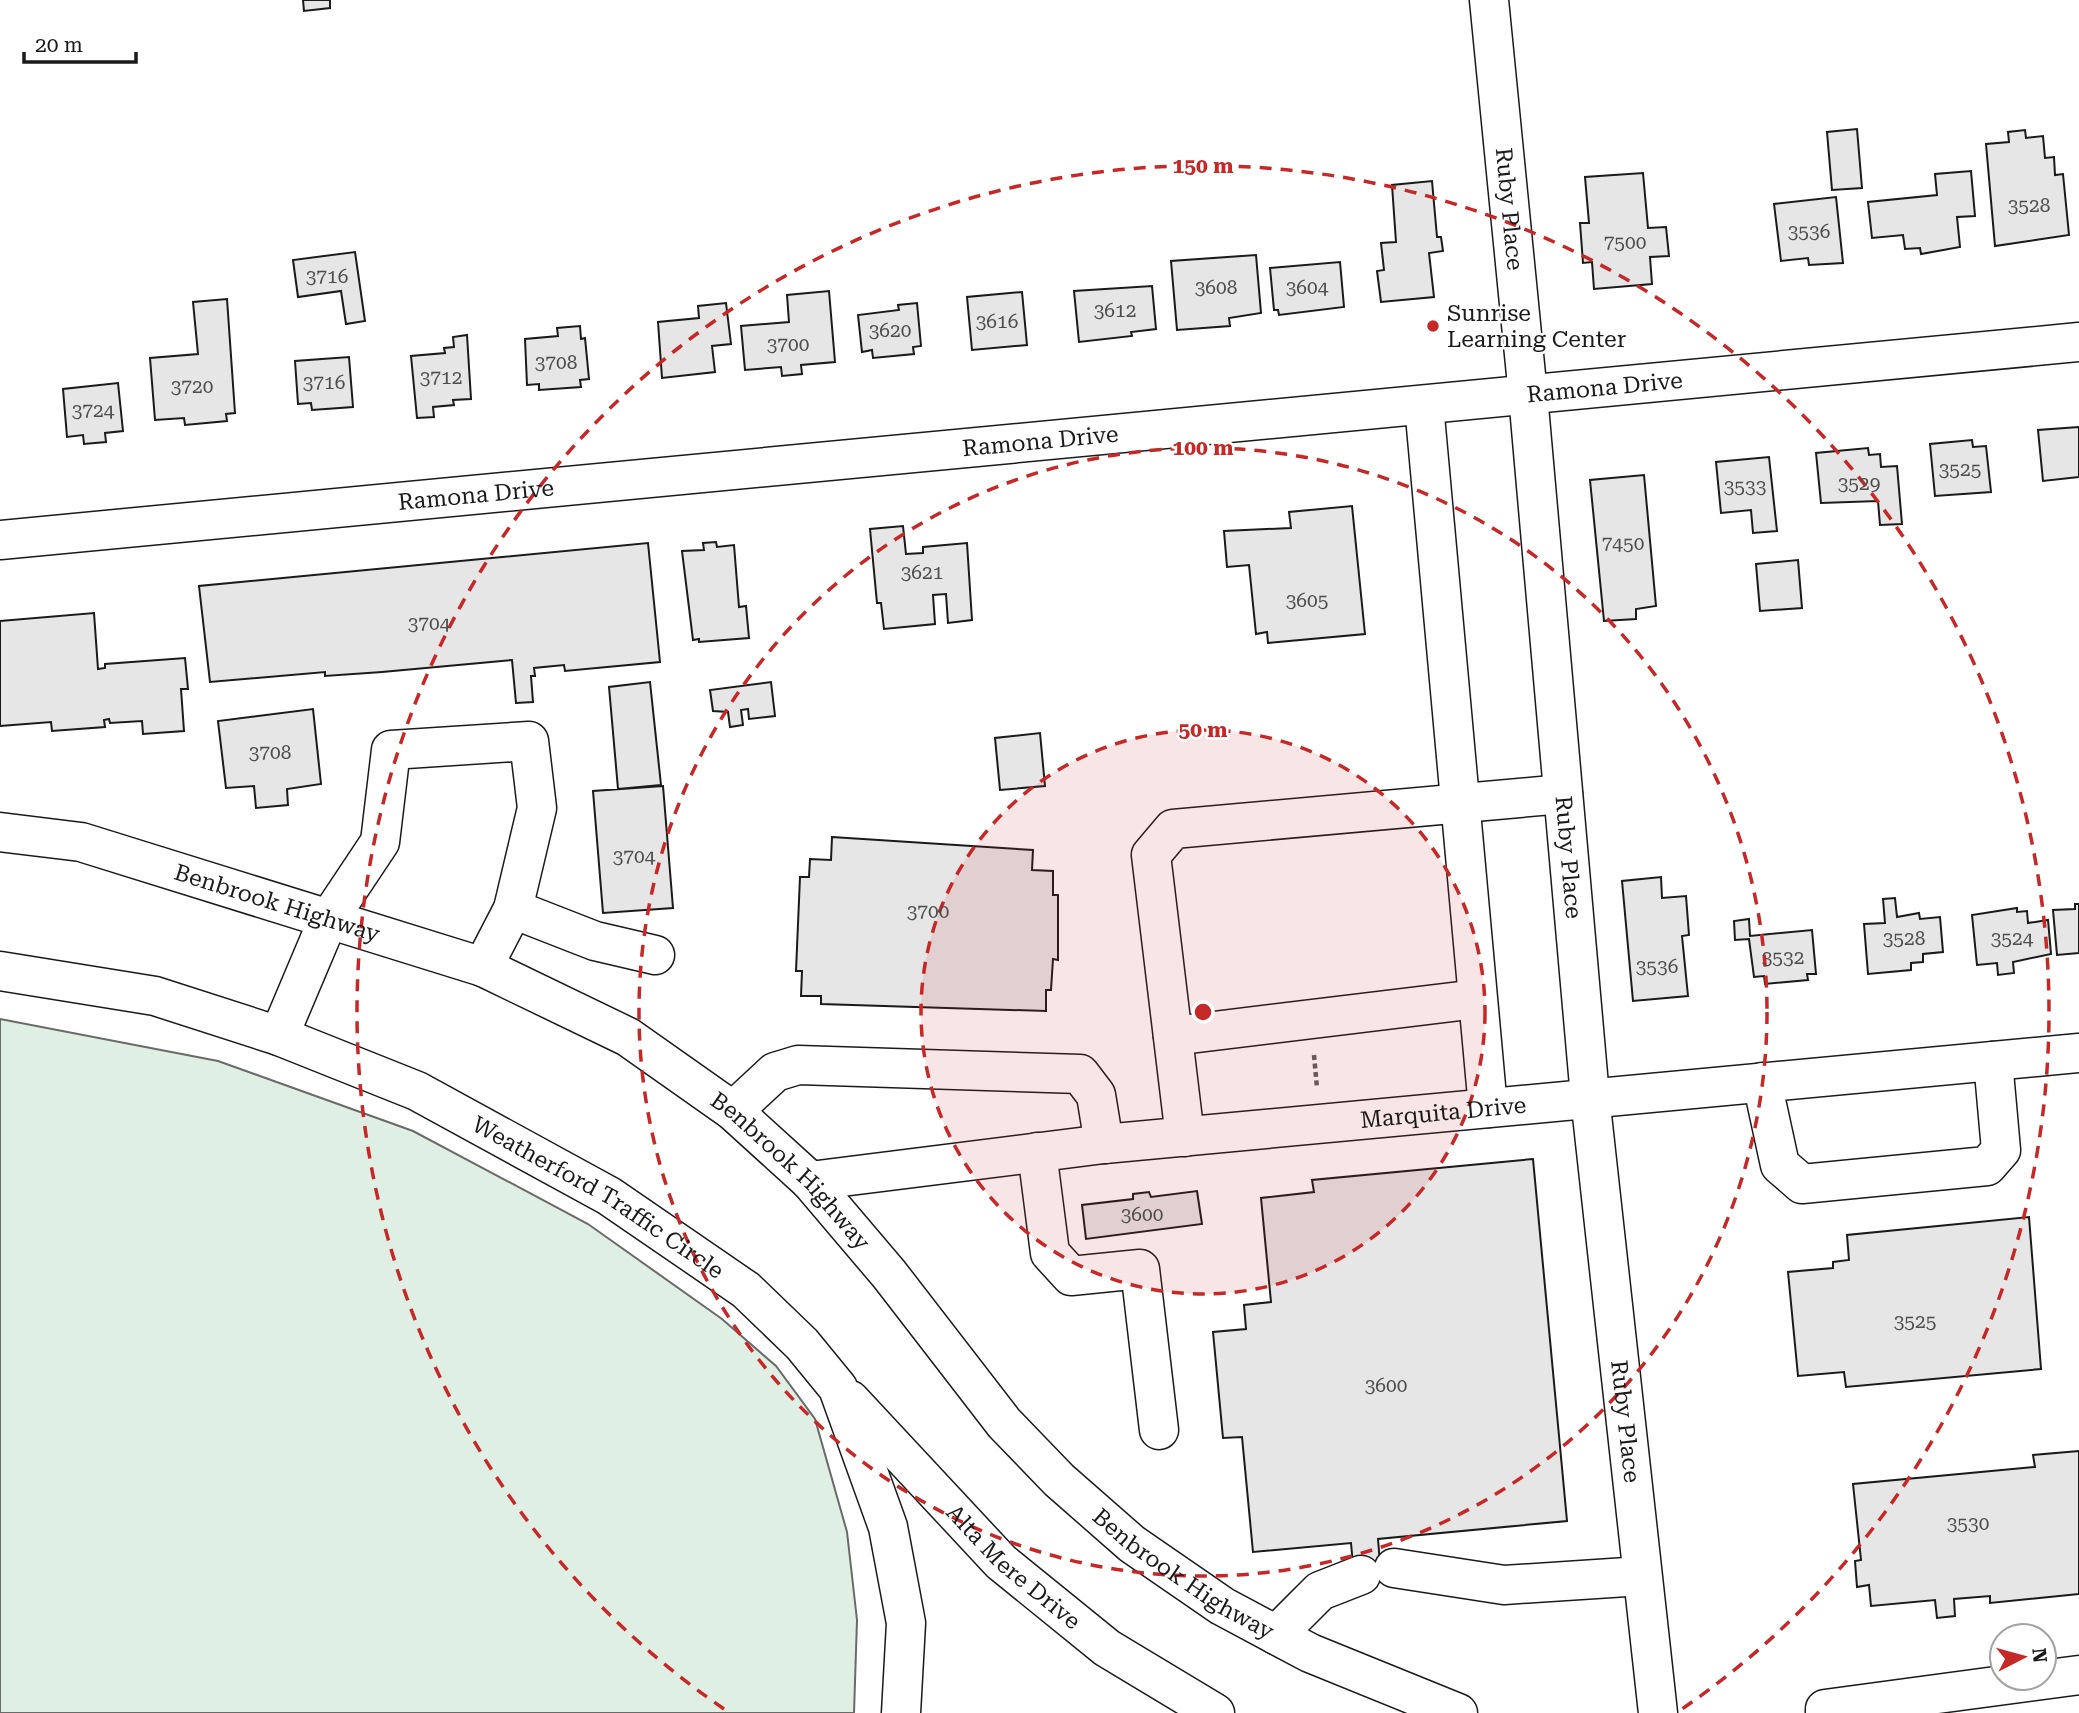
<svg xmlns="http://www.w3.org/2000/svg" width="2079" height="1713" viewBox="0 0 2079 1713" font-family="'Roboto Serif',serif">
<rect width="100%" height="100%" fill="#fff"/>
<path fill="#e0efe3" stroke="#6a6a6a" stroke-width="2" d="M0 1019 218 1061 413 1131 588 1224 722 1319 776 1366 815 1419 847 1532 857 1620 854 1713H0Z"/>
<path fill="#e6e6e6" stroke="#1a1a1a" stroke-width="2" d="M303 0H330V8L304 11Z
M1857 129 1862 188 1832 190 1827 132Z
M2025 130 2026 138 2043 136 2045 158 2054 157 2055 175 2063 174 2069 235 1995 246 1986 144 2009 142 2008 132Z
M1971 171 1975 216 1957 217 1960 247 1921 254 1920 248 1905 249 1903 235 1872 238 1868 202 1937 195 1935 174Z
M1643 173 1648 228 1666 227 1669 256 1650 257 1652 284 1594 289 1592 262 1583 263 1580 223H1589L1585 177Z
M1432 181 1437 237H1441L1443 251 1429 253 1434 297 1381 302 1377 271 1384 270 1381 243 1396 242 1392 185Z
M1836 197 1843 263 1809 265 1808 258 1781 261 1774 204Z
M355 252 365 321 346 324 341 291 298 297 293 260Z
M1256 255 1261 313 1229 318 1230 326 1177 330 1171 261Z
M1340 262 1344 307 1279 315 1278 310H1274L1270 268Z
M1152 286 1156 329 1131 332 1132 336 1079 342 1074 291Z
M829 291 835 362 801 365 802 374 782 376 781 367 745 370 741 326 789 322 787 295Z
M1022 292 1027 345 972 350 967 297Z
M227 299 235 413 226 414 227 421 185 425 184 418 155 420 150 358 198 354 193 302Z
M726 303 731 344 712 346 715 372 662 378 658 322 699 318 698 306Z
M917 303 921 346 913 347 914 354 873 358 872 350 862 352 858 315 899 310 898 305Z
M580 326 581 339 585 338 589 379 580 380 581 387 539 390V384L527 385 525 339 558 336 557 328Z
M467 335 471 399 453 400 454 405 433 407 434 417 417 418 411 356 445 353 444 348 454 347 453 337Z
M349 357 353 407 312 410 311 403 298 404 295 361Z
M118 383 123 431 105 433 106 442 84 444 83 435 67 437 63 389Z
M2079 427V477L2043 481 2038 430Z
M1972 440 1973 447 1986 446 1991 492 1935 496 1930 444Z
M1868 448 1869 455 1880 454 1881 467 1897 466 1902 524 1880 525 1878 501 1821 503 1816 453Z
M1769 457 1777 531 1753 533 1751 510 1721 513 1716 462Z
M1644 475 1656 606 1636 609V619L1604 621 1590 480Z
M1352 506 1365 634 1268 643 1267 632 1256 634 1249 565 1227 567 1224 531 1291 528 1289 512Z
M903 526 906 554 923 553V547L967 543 972 620 948 623 946 594 933 595 935 624 884 629 881 603H877L870 529Z
M716 542 717 547 734 545 739 607 746 606 749 638 699 642V639L693 640 682 551 704 550 703 543Z
M648 543 660 662 565 671 564 665 534 668 535 676H531L533 702 516 703 512 660 382 672 325 676V672L210 682 199 586Z
M1798 560 1802 608 1760 611 1756 564Z
M94 613 98 669 105 668V664L185 658 188 689H181L184 731 143 734 142 721 110 723 109 719 104 720 105 727 52 731 51 722 0 726V621Z
M650 682 661 785 618 789 609 687Z
M771 682 775 716 749 719 748 709 741 710 743 725 730 727 728 712 713 711 710 690Z
M313 709 321 784 287 789 288 805 256 808 254 786 226 788 218 721Z
M1040 733 1045 786 1000 790 995 738Z
M663 786 673 908 603 913 593 791Z
M832 837 1033 850 1032 870 1053 871V895H1058V960L1053 959 1051 990H1046V1011L821 1004V996H801L802 971H796L800 877H809L810 859 831 860Z
M1661 877 1662 898 1686 896 1689 935 1682 936 1688 996 1633 1001 1622 881Z
M1895 898 1897 917 1919 913 1920 919 1940 917 1943 952 1923 954V962L1911 963V970L1868 974 1864 924 1885 923 1883 899Z
M2075 904H2079V953L2057 955 2053 910 2075 909Z
M2017 908V912L2027 911 2028 923 2048 920 2051 954 2013 962 2014 973 1998 975 1997 963 1977 965 1972 915Z
M1749 919 1750 936 1812 930 1816 974H1807L1808 980 1765 984 1764 976 1754 977 1749 939 1735 940 1734 921Z
M1533 1159 1567 1521 1378 1539 1380 1563 1353 1565 1351 1543 1253 1552 1242 1437 1223 1438 1213 1332 1246 1329 1244 1305 1271 1302 1261 1198 1314 1192 1312 1180Z
M1197 1191 1202 1224 1086 1239 1082 1205 1133 1199V1194L1149 1192 1151 1197Z
M2029 1217 2041 1369 1846 1387 1844 1372 1798 1376 1788 1272 1833 1268V1262L1849 1260 1847 1235Z
M2079 1451V1594L1990 1603V1596L1954 1599 1955 1616 1937 1618 1935 1600 1871 1606 1869 1585 1857 1587 1855 1561 1861 1560 1853 1484 2035 1467 2033 1455Z"/>
<g fill="none" stroke-linecap="round" stroke-linejoin="round">
<g stroke="#1a1a1a" stroke-width="41">
<g id="minor">
<path id="s1" d="M1489 0 1528 395 1590 1097 1658 1713"/>
<path d="M1424 405 1488 1108"/>
<path id="s2" d="M0 540 2079 342"/>
<path id="s3" d="M0 832 81 842 483 967 628 1037 733 1111 810 1181 889 1274 1004 1423 1059 1480 1132 1544 1222 1606 1310 1653 1458 1713"/>
<path d="M513 909 595 941 655 955"/>
<path d="M328 920 380 842 391 750 529 741 537 808 513 909 483 967"/>
<path d="M1173 1036 1477 999"/>
<path d="M1762 1082 1780 1165 1802 1184 1987 1166 2001 1150 1993 1061"/>
<path d="M733 1111 775 1072 798 1065 1080 1074 1096 1095 1104 1144"/>
<path d="M1185 1137 1151 855 1173 829 1563 794"/>
<path d="M1037 1152 1050 1253 1071 1276 1140 1269 1159 1430"/>
<path id="s4" d="M810 1181 1104 1144 2079 1053"/>
<path d="M1394 1568 1504 1585 1642 1576"/>
<path d="M1276 1635 1320 1591 1361 1575"/>
<path d="M1825 1713V1709L2079 1675"/>
</g>
</g>
<g stroke="#1a1a1a" stroke-width="41">
<g id="major">
<path id="s5" d="M0 971 155 996 279 1036 417 1091 609 1196 746 1290 802 1344 838 1388 888 1527 906 1623 901 1713"/>
<path d="M279 1036 328 920"/>
<path id="s6" d="M850 1400 1001 1562 1107 1648 1215 1713"/>
</g>
</g>
<path stroke="#5f5f5f" stroke-width="4.5" stroke-dasharray="5 3.5" stroke-linecap="butt" d="M1314 1055 1317 1088"/>
<use href="#minor" stroke="#fff" stroke-width="38"/>
<use href="#major" stroke="#fff" stroke-width="38"/>
</g>
<circle cx="1203" cy="1012" r="282" fill="#c62828" fill-opacity=".12"/>
<g fill="none" stroke="#c62828" stroke-width="3.5" stroke-dasharray="12 9">
<circle cx="1203" cy="1012" r="282"/>
<circle cx="1203" cy="1012" r="564"/>
<path d="M724 1709A846 846 0 1 1 1682 1709"/>
</g>
<circle fill="#c62828" stroke="#fff" stroke-width="2.5" cx="1433" cy="326" r="7"/>
<g text-anchor="middle" dominant-baseline="central" stroke-width="5" stroke-linejoin="round" paint-order="stroke">
<g font-size="19" fill="#4d4d4d">
<text x="2029" y="205">3528</text>
<text x="1809" y="231">3536</text>
<text x="1625" y="242">7500</text>
<text x="327" y="276">3716</text>
<text x="1216" y="287">3608</text>
<text x="1307" y="287">3604</text>
<text x="1115" y="310">3612</text>
<text x="997" y="321">3616</text>
<text x="890" y="330">3620</text>
<text x="788" y="344">3700</text>
<text x="556" y="362">3708</text>
<text x="441" y="377">3712</text>
<text x="324" y="382">3716</text>
<text x="192" y="386">3720</text>
<text x="93" y="410">3724</text>
<text x="1960" y="469">3525</text>
<text x="1859" y="483">3529</text>
<text x="1745" y="486">3533</text>
<text x="1623" y="543">7450</text>
<text x="922" y="572">3621</text>
<text x="1307" y="600">3605</text>
<text x="429" y="623">3704</text>
<text x="270" y="752">3708</text>
<text x="634" y="856">3704</text>
<text x="928" y="911">3700</text>
<text x="1904" y="938">3528</text>
<text x="2012" y="938">3524</text>
<text x="1783" y="957">3532</text>
<text x="1657" y="966">3536</text>
<text x="1142" y="1214">3600</text>
<text x="1915" y="1321">3525</text>
<text x="1386" y="1385">3600</text>
<text x="1968" y="1523">3530</text>
</g>
<g font-size="23" fill="#1a1a1a" stroke="#fff">
<text stroke="none"><textPath href="#s1" startOffset="210">Ruby Place</textPath></text>
<text stroke="none"><textPath href="#s2" startOffset="1612">Ramona Drive</textPath></text>
<text stroke="none"><textPath href="#s2" startOffset="1045">Ramona Drive</textPath></text>
<text stroke="none"><textPath href="#s2" startOffset="478">Ramona Drive</textPath></text>
<text stroke="none"><textPath href="#s1" startOffset="861">Ruby Place</textPath></text>
<text stroke="none"><textPath href="#s3" startOffset="287">Benbrook Highway</textPath></text>
<text stroke="none"><textPath href="#s4" startOffset="637">Marquita Drive</textPath></text>
<text stroke="none"><textPath href="#s3" startOffset="875">Benbrook Highway</textPath></text>
<text stroke="none"><textPath href="#s5" startOffset="646">Weatherford Traffic Circle</textPath></text>
<text stroke="none"><textPath href="#s1" startOffset="1428">Ruby Place</textPath></text>
<text stroke="none"><textPath href="#s6" startOffset="234">Alta Mere Drive</textPath></text>
<text stroke="none"><textPath href="#s3" startOffset="1442">Benbrook Highway</textPath></text>
</g>
<g font-size="23" fill="#1a1a1a" stroke="#fff" text-anchor="start">
<text x="1447" y="313">Sunrise<tspan x="1447" dy="26">Learning Center</tspan></text>
</g>
</g>
<circle cx="1203" cy="1012" r="10" fill="#c62828" stroke="#fff" stroke-width="3.5"/>
<g font-size="21" text-anchor="middle" font-weight="bold" fill="#c62828" stroke="#fff" stroke-width="5" stroke-linejoin="round" paint-order="stroke">
<text x="1203" y="173">150 m</text>
<text x="1203" y="455">100 m</text>
<text x="1203" y="737">50 m</text>
</g>
<g transform="translate(2023 1657) rotate(84)"><circle r="33" fill="#ffffff" stroke="#a3a3a3" stroke-width="2"/>
<path d="M0-5L12 26L0 18L-12 26Z" fill="#c62828"/>
<text y="-10" font-size="19" font-weight="bold" text-anchor="middle" fill="#1a1a1a">N</text>
</g>
<path d="M24 52v10h112v-10" fill="none" stroke="#1a1a1a" stroke-width="3.5"/>
<text x="35" y="52" font-size="21" fill="#1a1a1a" stroke="#ffffff" stroke-width="5" paint-order="stroke">20 m</text>
</svg>
